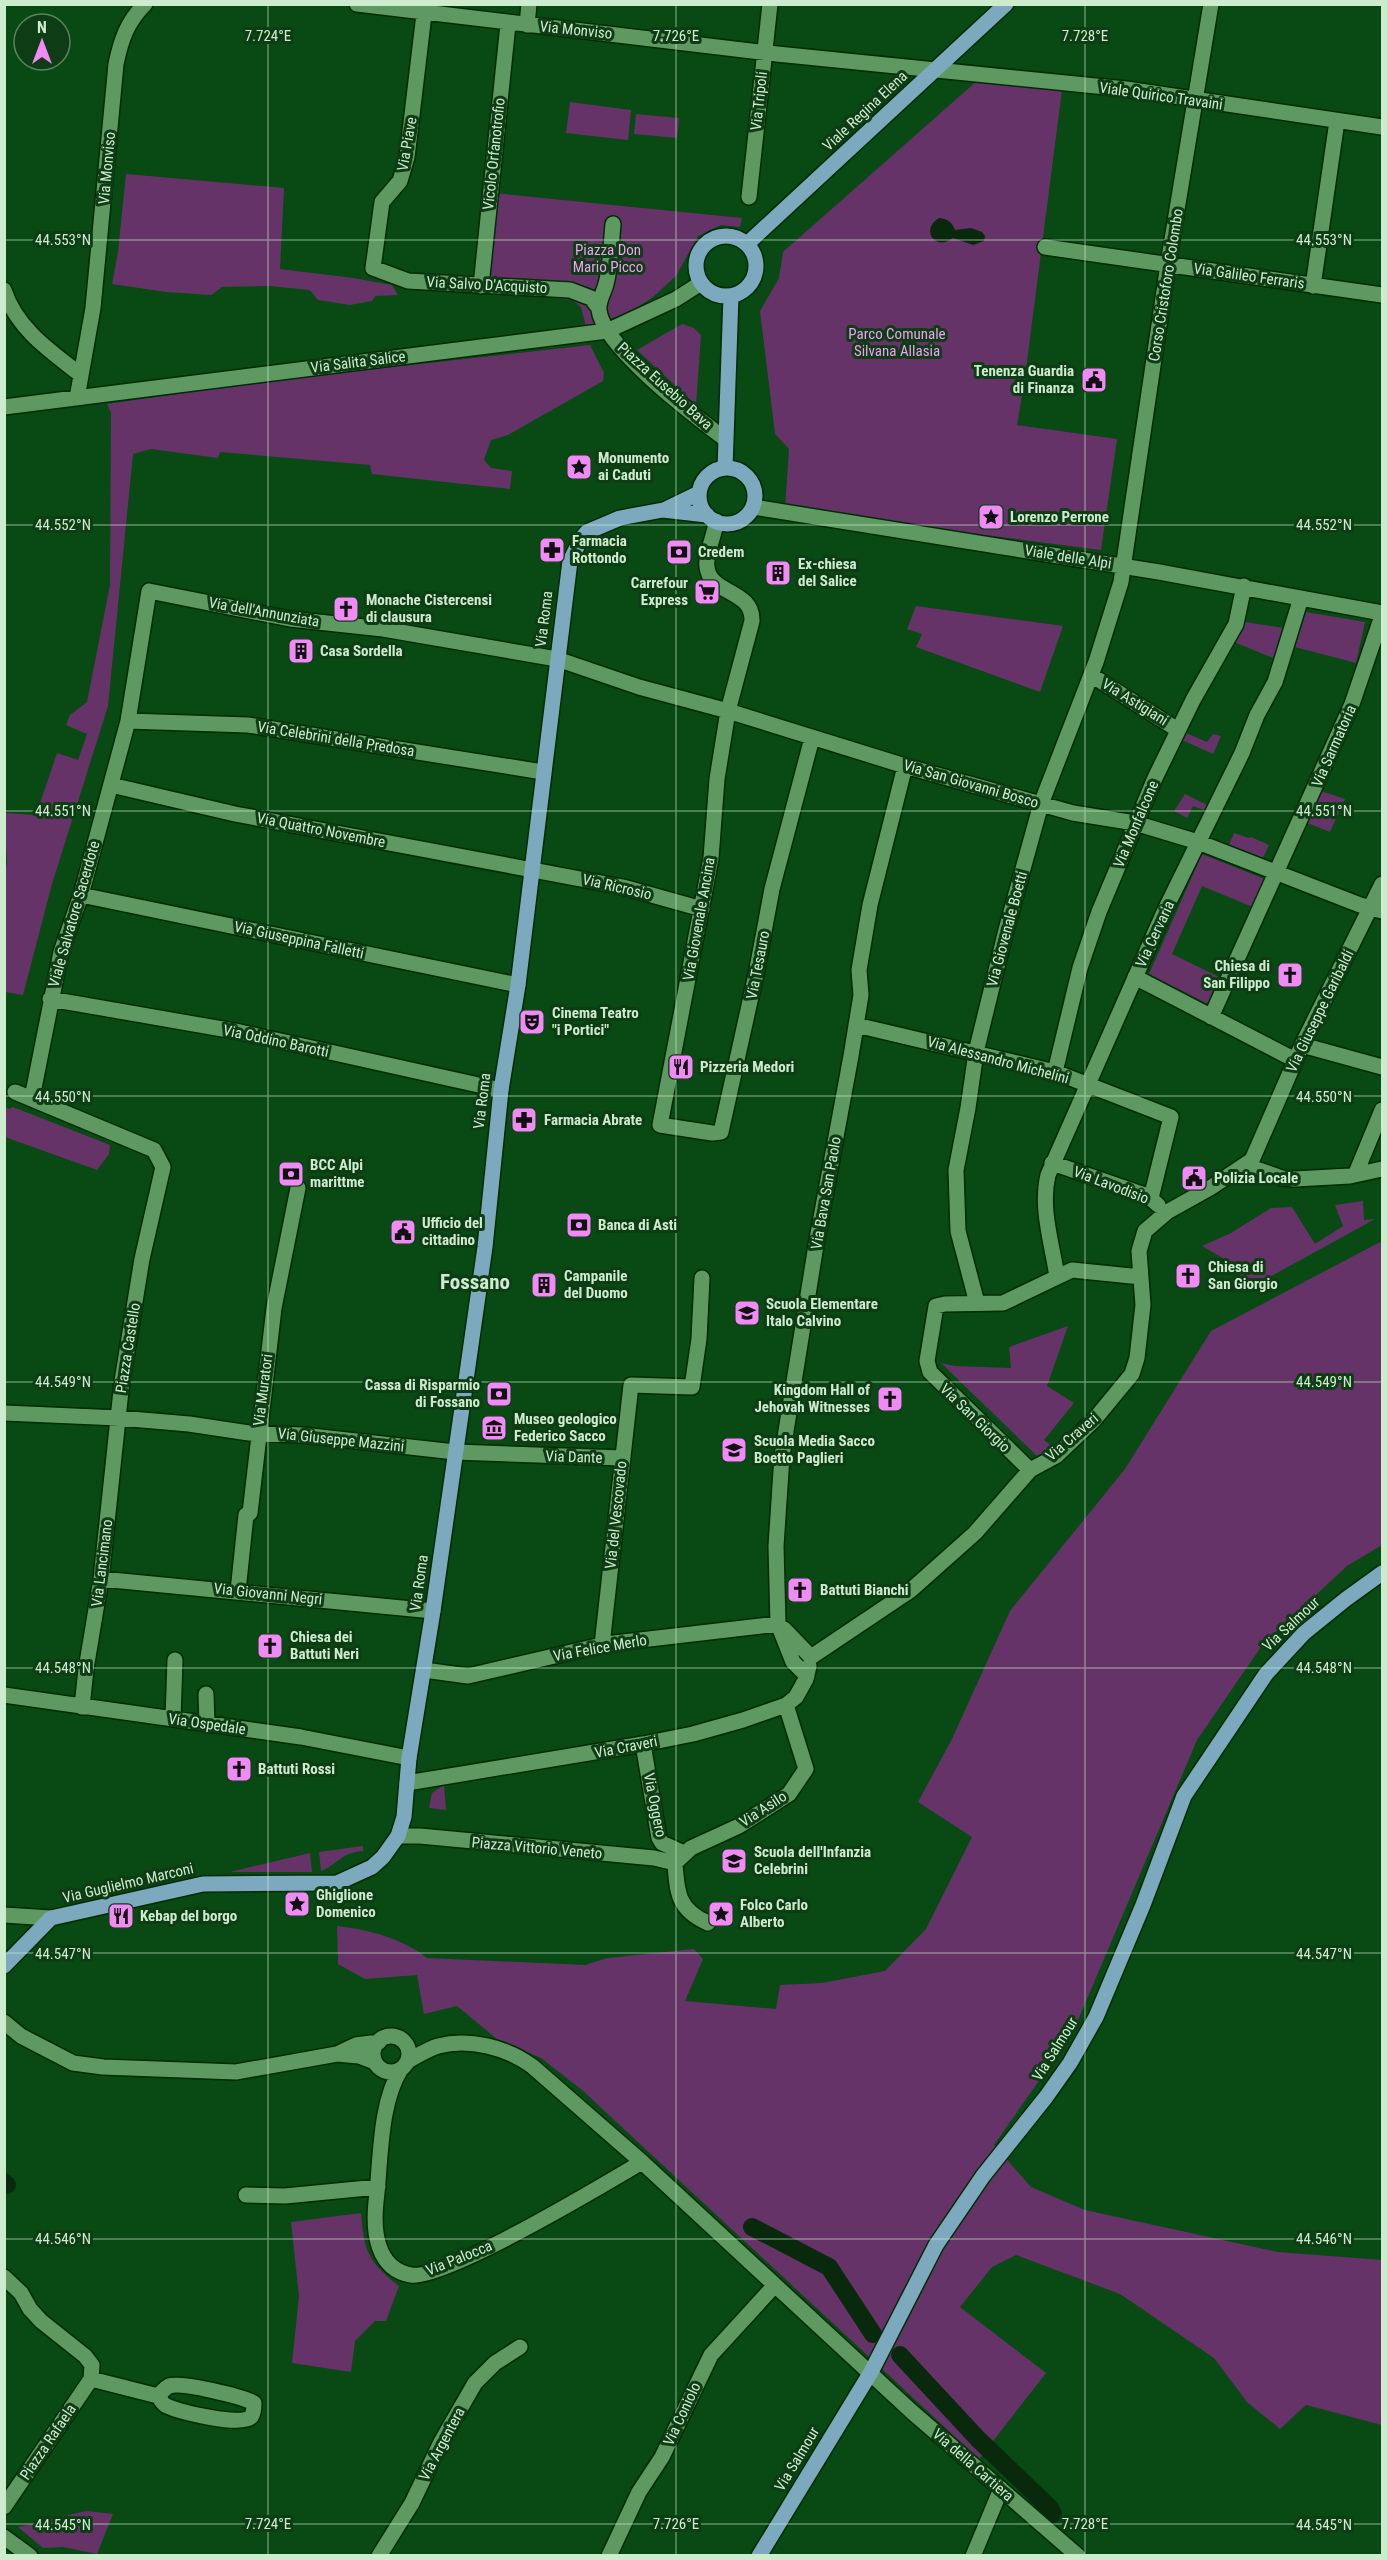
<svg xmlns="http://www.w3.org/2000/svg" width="1387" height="2560" viewBox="0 0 1387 2560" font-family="'Roboto Condensed',sans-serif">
<rect width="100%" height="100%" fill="#084914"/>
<path fill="#663369" d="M978 80 1062 90 1025 377 1017 425 1117 439 1101 550 785 509 789 449 775 434 760 311 779 278 783 252Z
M570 102 631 110 628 140 566 133Z
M636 114 679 118 677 138 634 134Z
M126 174 284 188 280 269 353 278 392 285 398 295 375 296 372 301 350 305 318 300 310 290 270 286 222 287 211 295 166 292 112 284 118 252Z
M494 193 742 218 740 227 721 225 698 236 676 276 653 297 630 312 586 327 581 307 572 300 488 291Z
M682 324 694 328 701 335 696 405 637 350Z
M590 345 604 373 603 381 508 435 491 440 484 460 491 468 512 471 510 489 372 474 370 465 220 452 218 458 151 449 133 454 108 706 52 884 23 995 5 992 4 881 7 862 4 813 36 815 57 753 78 760 87 734 66 725 70 715 87 702 110 585 111 412 107 404 276 380Z
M916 606 1063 626 1040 692 916 647 922 634 907 629Z
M1306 612 1365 622 1356 663 1295 647Z
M1245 622 1284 628 1273 658 1234 642Z
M1184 732 1207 742 1213 734 1221 736 1213 754 1180 739Z
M1318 790 1345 799 1330 832 1305 822Z
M1185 794 1211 807 1206 811 1193 806 1187 818 1174 811Z
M1234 833 1249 838 1251 837 1269 845 1262 860 1228 847Z
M1202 854 1267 880 1255 908 1202 886 1172 954 1221 978 1208 1004 1149 974Z
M5 1107 9 1109 13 1107 110 1145 109 1154 97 1170 5 1137Z
M1363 1201 1364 1220 1375 1219 1246 1290 1231 1263 1202 1246 1231 1233 1271 1208 1292 1207 1315 1244 1343 1226 1335 1205Z
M1382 1241V1545L1347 1566 1263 1644 1197 1740 1073 2032 994 2145 1031 2187 1085 2210 1278 2252 1382 2260V2425L1306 2405 1280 2429 1247 2402 1214 2358 1120 2294 1016 2255 992 2267 960 2307 1046 2373 979 2459 582 2090 541 2058 497 2039 457 2006 424 2014 417 1975 365 1979 338 1964 337 1926C367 1929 404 1939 427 1958L585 1965 608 1958 694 1949 703 1959 685 2001 776 2009 780 1985 822 1983 885 1971 926 1929 972 1837 918 1802 952 1739 1010 1611 1125 1469 1211 1331Z
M1068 1326 1047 1386 1074 1403 1044 1440 1057 1450 1037 1456 941 1363 955 1366 1011 1368 1009 1347Z
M444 1785 446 1810 429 1808 432 1793Z
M363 1846V1851C340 1853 340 1863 321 1871L319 1852Z
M310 1853 312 1872H230Z
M361 2213C364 2251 368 2262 399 2286L386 2321H375L355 2341 351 2372 292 2363 299 2296 291 2222Z
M86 2511 113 2514 97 2554 63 2547 43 2548 18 2527Z"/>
<path fill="#09290d" d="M939 218C948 219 952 222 955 230L971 228 982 232 985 236 984 241 973 245 953 238C935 252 920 229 939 218Z"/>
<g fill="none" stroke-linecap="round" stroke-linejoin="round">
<path stroke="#09290d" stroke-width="18" d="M4 2182 7 2185
M752 2227 829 2267 873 2334
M900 2355 978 2439 1049 2507 1053 2514"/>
<g stroke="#002c04" stroke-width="18">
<path id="minor" d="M357 4 777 54 1126 89 1382 127
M424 14 407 157 400 181 382 202 373 268 408 281 570 290 591 298 598 307
M527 25 529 4
M749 197 770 4
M613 224C611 244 611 265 606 284 604 292 598 301 599 310 603 347 695 416 725 439
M1045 247 1382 295
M481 286 508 24
M1313 286 1337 121
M4 290C17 329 50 351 81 375
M77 398 93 308 116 64C121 40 127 22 145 4
M4 407 607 331 676 299 701 283
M753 507 1159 572 1382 613
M716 521C715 536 705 553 707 567 710 595 753 589 752 621L728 711 717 779 711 858 660 1125 712 1133 721 1132 756 974 772 889 812 738
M1091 675 1178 730
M128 721 248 725 543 772
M111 785 235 814 623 887 702 909
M81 895 518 985
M1135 977 1295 1060
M50 999 240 1032 501 1090
M1211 1017 1352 704 1382 616
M856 1025 1055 1072 1171 1117 1151 1198
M1302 1045 1382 1067
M1055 1072 1080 968 1099 912 1155 778 1193 700 1236 624 1244 586
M15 1092 154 1150 163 1167 142 1259 122 1381 101 1579 86 1669 82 1707
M32 1098 61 952 81 895 128 721 149 591 290 619 383 629 557 659 639 687 728 711 905 766 1073 813 1135 823 1198 842 1360 905 1382 911
M1052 1163 1148 1196 1158 1205
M1245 1165 1282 1178 1295 1179 1350 1176 1382 1169
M1356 1173 1382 1110
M1057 1277C1052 1243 1040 1208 1048 1175L1164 912 1242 753 1257 715 1275 682 1301 598
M977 1303 958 1231 956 1170 968 1108 976 1052 1006 930 1041 804 1096 662 1121 582 1168 264 1211 4
M4 1413 119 1418 189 1424 249 1433 302 1435 455 1452 622 1458
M1030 1470 930 1372 927 1361 936 1306 945 1304 1003 1303 1072 1270 1141 1277
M101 1579 433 1611
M238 1591 246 1515 250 1513 274 1308 298 1188
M784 1629 811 1657
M602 1645 631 1385 692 1387 699 1339 702 1278
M811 1657 911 1590 975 1533 1030 1470 1056 1456 1094 1420 1132 1374 1137 1358 1143 1305 1139 1251 1145 1231 1167 1212 1210 1188 1252 1160 1302 1045 1382 884
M424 1670 468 1676 606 1644 778 1624
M807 1676 793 1662 778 1624 776 1546 782 1456 817 1239 851 1056 861 995 859 970 870 905 905 766
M206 1694 207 1724
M4 1695 301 1737 409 1758
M173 1719 175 1660
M643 1744 659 1838 662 1843 684 1853
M407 1783 643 1744 693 1734 743 1720 786 1705 796 1697 806 1679 809 1666
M398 1836H420L654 1858 675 1863 691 1848 739 1826 789 1794 806 1769 786 1705
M675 1863C677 1893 678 1910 708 1923
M4 1915 51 1918
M4 2022 21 2036 73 2063 103 2067 236 2072 337 2054 359 2056 375 2062
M373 2054a18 18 0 1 1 36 0a18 18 0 1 1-36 0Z
M339 2053 356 2045 379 2042
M408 2061C417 2056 428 2049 438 2046 469 2038 506 2047 532 2066L642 2162 911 2411 1078 2556
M401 2069C379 2104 381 2161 376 2202 373 2230 376 2269 411 2275 445 2280 605 2184 642 2162
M246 2195 285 2196 378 2187
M4 2277 21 2293 30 2309 41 2321 85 2356 92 2365 91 2379 4 2507
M91 2379 158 2396C161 2393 165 2388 169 2386 182 2382 241 2396 254 2403 254 2408 254 2413 251 2417 242 2427 180 2412 167 2406 163 2405 161 2400 158 2396
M4 2537 30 2556
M379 2556 412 2503 441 2442 475 2383 495 2363 520 2347
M609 2556 639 2492 662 2457 711 2355 775 2285
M973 2556 1001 2489"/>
</g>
<g stroke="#002c04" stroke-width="18">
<path id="major" d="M696 266a30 30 0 1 1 60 0a30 30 0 1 1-60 0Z
M747 244 1006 4
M725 468 731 296
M699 496a28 28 0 1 1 56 0a28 28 0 1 1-56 0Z
M664 510 699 493
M4 1966 51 1918 203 1884 337 1883 372 1867 383 1857 398 1836 404 1817 409 1758 433 1611 485 1247 501 1090 518 985 570 561 581 539 587 532 620 518 663 510 707 515
M759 2556 871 2372 936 2245 983 2176 1046 2097 1070 2063 1096 2017 1143 1905 1184 1796 1266 1674 1304 1633 1346 1599 1382 1573"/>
</g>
<use href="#minor" stroke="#5e9961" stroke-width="15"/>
<use href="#major" stroke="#7da9bf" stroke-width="15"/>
</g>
<path fill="none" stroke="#cdecce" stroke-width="1.5" stroke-opacity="0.45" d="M268 4V2556M676 4V2556M1085 4V2556M4 240H1382M4 525H1382M4 811H1382M4 1096H1382M4 1382H1382M4 1668H1382M4 1953H1382M4 2239H1382M4 2524H1382"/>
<defs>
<g id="civic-square" transform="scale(1.35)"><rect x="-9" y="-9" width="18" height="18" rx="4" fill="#f08bf5" stroke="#0e3c14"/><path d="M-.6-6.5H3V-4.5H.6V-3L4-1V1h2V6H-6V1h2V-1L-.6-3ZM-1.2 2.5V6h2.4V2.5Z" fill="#111"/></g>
<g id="sight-square" transform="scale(1.35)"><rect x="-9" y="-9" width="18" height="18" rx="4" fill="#f08bf5" stroke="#0e3c14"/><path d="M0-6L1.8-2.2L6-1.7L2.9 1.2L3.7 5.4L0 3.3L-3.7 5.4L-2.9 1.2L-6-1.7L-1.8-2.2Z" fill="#111"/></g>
<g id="pharmacy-square" transform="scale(1.35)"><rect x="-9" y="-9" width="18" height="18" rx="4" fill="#f08bf5" stroke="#0e3c14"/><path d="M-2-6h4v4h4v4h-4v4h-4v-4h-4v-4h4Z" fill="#111"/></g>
<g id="bank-square" transform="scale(1.35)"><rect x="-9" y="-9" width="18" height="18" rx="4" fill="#f08bf5" stroke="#0e3c14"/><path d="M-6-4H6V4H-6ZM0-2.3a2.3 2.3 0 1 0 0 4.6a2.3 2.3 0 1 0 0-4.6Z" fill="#111"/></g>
<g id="building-square" transform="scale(1.35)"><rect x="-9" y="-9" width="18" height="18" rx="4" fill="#f08bf5" stroke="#0e3c14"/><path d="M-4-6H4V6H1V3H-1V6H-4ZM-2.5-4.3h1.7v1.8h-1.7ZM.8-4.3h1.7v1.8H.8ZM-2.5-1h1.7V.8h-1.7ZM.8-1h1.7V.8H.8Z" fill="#111"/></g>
<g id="supermarket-square" transform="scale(1.35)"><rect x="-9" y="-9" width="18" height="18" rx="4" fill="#f08bf5" stroke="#0e3c14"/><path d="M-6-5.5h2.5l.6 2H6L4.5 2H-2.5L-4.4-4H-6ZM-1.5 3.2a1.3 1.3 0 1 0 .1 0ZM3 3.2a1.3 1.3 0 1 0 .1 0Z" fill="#111"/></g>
<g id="church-square" transform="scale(1.35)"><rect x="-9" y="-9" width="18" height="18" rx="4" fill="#f08bf5" stroke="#0e3c14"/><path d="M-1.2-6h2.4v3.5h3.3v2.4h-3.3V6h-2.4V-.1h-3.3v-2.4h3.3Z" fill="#111"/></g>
<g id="theatre-square" transform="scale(1.35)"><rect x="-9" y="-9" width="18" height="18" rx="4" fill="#f08bf5" stroke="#0e3c14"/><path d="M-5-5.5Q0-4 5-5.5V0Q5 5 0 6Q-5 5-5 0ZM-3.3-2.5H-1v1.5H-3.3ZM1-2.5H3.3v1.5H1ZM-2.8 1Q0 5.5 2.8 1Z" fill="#111"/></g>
<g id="restaurant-square" transform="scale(1.35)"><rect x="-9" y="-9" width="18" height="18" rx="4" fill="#f08bf5" stroke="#0e3c14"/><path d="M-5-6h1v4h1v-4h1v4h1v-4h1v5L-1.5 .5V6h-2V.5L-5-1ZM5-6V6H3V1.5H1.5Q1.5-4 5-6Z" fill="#111"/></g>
<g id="school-square" transform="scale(1.35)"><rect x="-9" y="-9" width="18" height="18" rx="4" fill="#f08bf5" stroke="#0e3c14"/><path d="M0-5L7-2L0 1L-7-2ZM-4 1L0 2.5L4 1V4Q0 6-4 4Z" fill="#111"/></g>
<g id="museum-square" transform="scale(1.35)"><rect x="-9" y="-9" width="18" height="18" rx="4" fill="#f08bf5" stroke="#0e3c14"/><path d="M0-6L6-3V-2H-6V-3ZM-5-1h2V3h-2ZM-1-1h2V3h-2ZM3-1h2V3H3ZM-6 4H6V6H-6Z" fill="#111"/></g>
</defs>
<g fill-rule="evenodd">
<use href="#civic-square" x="1094" y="380"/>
<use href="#sight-square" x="579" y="467"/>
<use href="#sight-square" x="991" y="517"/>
<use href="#pharmacy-square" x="552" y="550"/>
<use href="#bank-square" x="679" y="552"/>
<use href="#building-square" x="778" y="573"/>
<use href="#supermarket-square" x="707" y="592"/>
<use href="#church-square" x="346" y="609"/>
<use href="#building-square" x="301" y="651"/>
<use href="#church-square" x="1290" y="975"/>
<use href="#theatre-square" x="532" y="1022"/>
<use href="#restaurant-square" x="681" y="1067"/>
<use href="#pharmacy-square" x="524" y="1120"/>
<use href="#bank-square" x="291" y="1174"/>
<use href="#civic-square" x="1194" y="1178"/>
<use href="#bank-square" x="579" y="1225"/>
<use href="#civic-square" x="403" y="1232"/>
<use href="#church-square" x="1188" y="1276"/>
<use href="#building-square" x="544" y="1285"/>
<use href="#school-square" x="747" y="1313"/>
<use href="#bank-square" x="499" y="1394"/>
<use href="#church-square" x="890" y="1399"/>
<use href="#museum-square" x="494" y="1428"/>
<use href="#school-square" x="734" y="1450"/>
<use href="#church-square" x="800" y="1590"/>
<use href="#church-square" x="270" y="1646"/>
<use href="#church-square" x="239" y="1769"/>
<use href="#school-square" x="734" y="1861"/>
<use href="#sight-square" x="297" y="1904"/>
<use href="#sight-square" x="721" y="1914"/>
<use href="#restaurant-square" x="121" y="1916"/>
</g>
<g text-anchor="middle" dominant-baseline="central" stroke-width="6" stroke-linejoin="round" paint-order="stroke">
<g font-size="15" fill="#cdecce" stroke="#0e3c14">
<text transform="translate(576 30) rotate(6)">Via Monviso</text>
<text transform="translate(1161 96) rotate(8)">Viale Quirico Travaini</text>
<text transform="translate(759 101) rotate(-84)">Via Tripoli</text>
<text transform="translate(865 111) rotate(-43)">Viale Regina Elena</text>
<text transform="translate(407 144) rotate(-80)">Via Piave</text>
<text transform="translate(494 154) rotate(-84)">Vicolo Orfanotrofio</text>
<text transform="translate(107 168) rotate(-85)">Via Monviso</text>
<text transform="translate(1249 276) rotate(8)">Via Galileo Ferraris</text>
<text transform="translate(487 285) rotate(3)">Via Salvo D'Acquisto</text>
<text transform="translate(1166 285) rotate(-81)">Corso Cristoforo Colombo</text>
<text transform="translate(358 362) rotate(-7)">Via Salita Salice</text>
<text transform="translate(665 386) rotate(42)">Piazza Eusebio Bava</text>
<text transform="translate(1068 557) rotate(9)">Viale delle Alpi</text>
<text transform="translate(264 612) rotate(10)">Via dell'Annunziata</text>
<text transform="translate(544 619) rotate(-83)">Via Roma</text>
<text transform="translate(1135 702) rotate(32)">Via Astigiani</text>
<text transform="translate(336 739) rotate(9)">Via Celebrini della Predosa</text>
<text transform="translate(1334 746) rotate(-66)">Via Sarmatoria</text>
<text transform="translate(971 784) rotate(16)">Via San Giovanni Bosco</text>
<text transform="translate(1136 824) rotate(-67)">Via Monfalcone</text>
<text transform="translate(321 830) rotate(11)">Via Quattro Novembre</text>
<text transform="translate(617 887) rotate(13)">Via Ricrosio</text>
<text transform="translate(74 914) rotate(-74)">Viale Salvatore Sacerdote</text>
<text transform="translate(699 919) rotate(-80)">Via Giovenale Ancina</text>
<text transform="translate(1007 929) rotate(-75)">Via Giovenale Boetti</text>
<text transform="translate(1155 934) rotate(-65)">Via Cervaria</text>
<text transform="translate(299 940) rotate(12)">Via Giuseppina Falletti</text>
<text transform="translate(758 965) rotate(-79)">Via Tesauro</text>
<text transform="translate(1320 1011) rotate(-64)">Via Giuseppe Garibaldi</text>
<text transform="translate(276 1041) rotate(12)">Via Oddino Barotti</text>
<text transform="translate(998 1060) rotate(15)">Via Alessandro Michelini</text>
<text transform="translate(482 1101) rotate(-83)">Via Roma</text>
<text transform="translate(1111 1185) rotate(21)">Via Lavodisio</text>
<text transform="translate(826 1193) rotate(-80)">Via Bava San Paolo</text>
<text transform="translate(128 1348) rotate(-81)">Piazza Castello</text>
<text transform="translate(263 1390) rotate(-83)">Via Muratori</text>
<text transform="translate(975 1418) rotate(44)">Via San Giorgio</text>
<text transform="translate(1072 1437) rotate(-41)">Via Craveri</text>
<text transform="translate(341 1440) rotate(6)">Via Giuseppe Mazzini</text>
<text transform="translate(574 1457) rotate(2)">Via Dante</text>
<text transform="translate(616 1515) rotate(-84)">Via del Vescovado</text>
<text transform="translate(102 1563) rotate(-83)">Via Lancimano</text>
<text transform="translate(419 1583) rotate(-82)">Via Roma</text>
<text transform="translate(268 1594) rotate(6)">Via Giovanni Negri</text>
<text transform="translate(1291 1624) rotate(-43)">Via Salmour</text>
<text transform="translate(600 1648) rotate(-10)">Via Felice Merlo</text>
<text transform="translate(207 1724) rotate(8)">Via Ospedale</text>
<text transform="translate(626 1747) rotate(-11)">Via Craveri</text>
<text transform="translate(655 1805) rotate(79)">Via Oggero</text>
<text transform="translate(763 1809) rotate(-33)">Via Asilo</text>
<text transform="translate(537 1848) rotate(5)">Piazza Vittorio Veneto</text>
<text transform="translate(128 1883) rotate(-13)">Via Guglielmo Marconi</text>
<text transform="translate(1055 2049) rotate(-58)">Via Salmour</text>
<text transform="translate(459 2258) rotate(-22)">Via Palocca</text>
<text transform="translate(682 2414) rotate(-65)">Via Coniolo</text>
<text transform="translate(48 2442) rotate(-56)">Piazza Rafaela</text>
<text transform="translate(442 2444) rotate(-62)">Via Argentera</text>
<text transform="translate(797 2459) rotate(-59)">Via Salmour</text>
<text transform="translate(973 2465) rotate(41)">Via della Cartiera</text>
</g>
<g font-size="15" fill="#f49ff7" stroke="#0e3c14">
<text x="608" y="250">Piazza Don<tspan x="608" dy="17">Mario Picco</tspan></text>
<text x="897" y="334">Parco Comunale<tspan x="897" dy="17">Silvana Allasia</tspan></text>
</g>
<g font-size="15" font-weight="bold" fill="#cdecce" stroke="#0e3c14" text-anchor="start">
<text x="1074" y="371" text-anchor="end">Tenenza Guardia<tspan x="1074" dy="17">di Finanza</tspan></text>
<text x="598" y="458">Monumento<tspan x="598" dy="17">ai Caduti</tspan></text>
<text x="1010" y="517">Lorenzo Perrone</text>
<text x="572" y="541">Farmacia<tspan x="572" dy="17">Rottondo</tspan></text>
<text x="698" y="552">Credem</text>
<text x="798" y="564">Ex-chiesa<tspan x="798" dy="17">del Salice</tspan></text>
<text x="688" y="583" text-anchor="end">Carrefour<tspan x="688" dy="17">Express</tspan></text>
<text x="366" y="600">Monache Cistercensi<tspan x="366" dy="17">di clausura</tspan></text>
<text x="320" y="651">Casa Sordella</text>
<text x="1270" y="966" text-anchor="end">Chiesa di<tspan x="1270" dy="17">San Filippo</tspan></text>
<text x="552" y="1013">Cinema Teatro<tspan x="552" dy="17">"i Portici"</tspan></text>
<text x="700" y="1067">Pizzeria Medori</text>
<text x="544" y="1120">Farmacia Abrate</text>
<text x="310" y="1165">BCC Alpi<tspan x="310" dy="17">marittme</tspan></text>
<text x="1214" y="1178">Polizia Locale</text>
<text x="422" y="1223">Ufficio del<tspan x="422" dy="17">cittadino</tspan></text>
<text x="598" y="1225">Banca di Asti</text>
<text x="1208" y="1267">Chiesa di<tspan x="1208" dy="17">San Giorgio</tspan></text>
<text x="564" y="1276">Campanile<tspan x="564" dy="17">del Duomo</tspan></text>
<text x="766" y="1304">Scuola Elementare<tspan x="766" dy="17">Italo Calvino</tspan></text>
<text x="480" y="1385" text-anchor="end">Cassa di Risparmio<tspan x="480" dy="17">di Fossano</tspan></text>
<text x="870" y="1390" text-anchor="end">Kingdom Hall of<tspan x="870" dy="17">Jehovah Witnesses</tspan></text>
<text x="514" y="1419">Museo geologico<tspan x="514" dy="17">Federico Sacco</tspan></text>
<text x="754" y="1441">Scuola Media Sacco<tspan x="754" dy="17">Boetto Paglieri</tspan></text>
<text x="820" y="1590">Battuti Bianchi</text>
<text x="290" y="1637">Chiesa dei<tspan x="290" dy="17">Battuti Neri</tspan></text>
<text x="258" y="1769">Battuti Rossi</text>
<text x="754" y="1852">Scuola dell'Infanzia<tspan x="754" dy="17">Celebrini</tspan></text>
<text x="316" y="1895">Ghiglione<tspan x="316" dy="17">Domenico</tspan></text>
<text x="740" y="1905">Folco Carlo<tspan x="740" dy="17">Alberto</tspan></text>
<text x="140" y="1916">Kebap del borgo</text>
</g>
<g font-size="21" font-weight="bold" fill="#cdecce" stroke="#0e3c14">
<text x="475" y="1282">Fossano</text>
</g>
</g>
<g font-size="15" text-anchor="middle" fill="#cdecce" stroke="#0e3c14" stroke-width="6" stroke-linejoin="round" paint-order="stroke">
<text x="268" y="41">7.724°E</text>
<text x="676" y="41">7.726°E</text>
<text x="1085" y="41">7.728°E</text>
<text x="63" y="245">44.553°N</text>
<text x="1324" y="245">44.553°N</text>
<text x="63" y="530">44.552°N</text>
<text x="1324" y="530">44.552°N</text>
<text x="63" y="816">44.551°N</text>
<text x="1324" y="816">44.551°N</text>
<text x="63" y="1102">44.550°N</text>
<text x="1324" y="1102">44.550°N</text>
<text x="63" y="1387">44.549°N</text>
<text x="1324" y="1387">44.549°N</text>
<text x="63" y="1673">44.548°N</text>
<text x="1324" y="1673">44.548°N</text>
<text x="63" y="1959">44.547°N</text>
<text x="1324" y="1959">44.547°N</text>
<text x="63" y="2244">44.546°N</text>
<text x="1324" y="2244">44.546°N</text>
<text x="268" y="2529">7.724°E</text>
<text x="676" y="2529">7.726°E</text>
<text x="1085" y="2529">7.728°E</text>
<text x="63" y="2530">44.545°N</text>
<text x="1324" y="2530">44.545°N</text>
</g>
<rect width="1387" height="2560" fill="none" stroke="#cdecce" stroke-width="12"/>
<g transform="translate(42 42)"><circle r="28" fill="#0e3c14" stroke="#5a825e" stroke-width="1.5"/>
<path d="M0-4.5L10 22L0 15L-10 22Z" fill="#f08bf5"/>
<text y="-9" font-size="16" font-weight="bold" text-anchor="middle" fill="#cdecce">N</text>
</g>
</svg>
